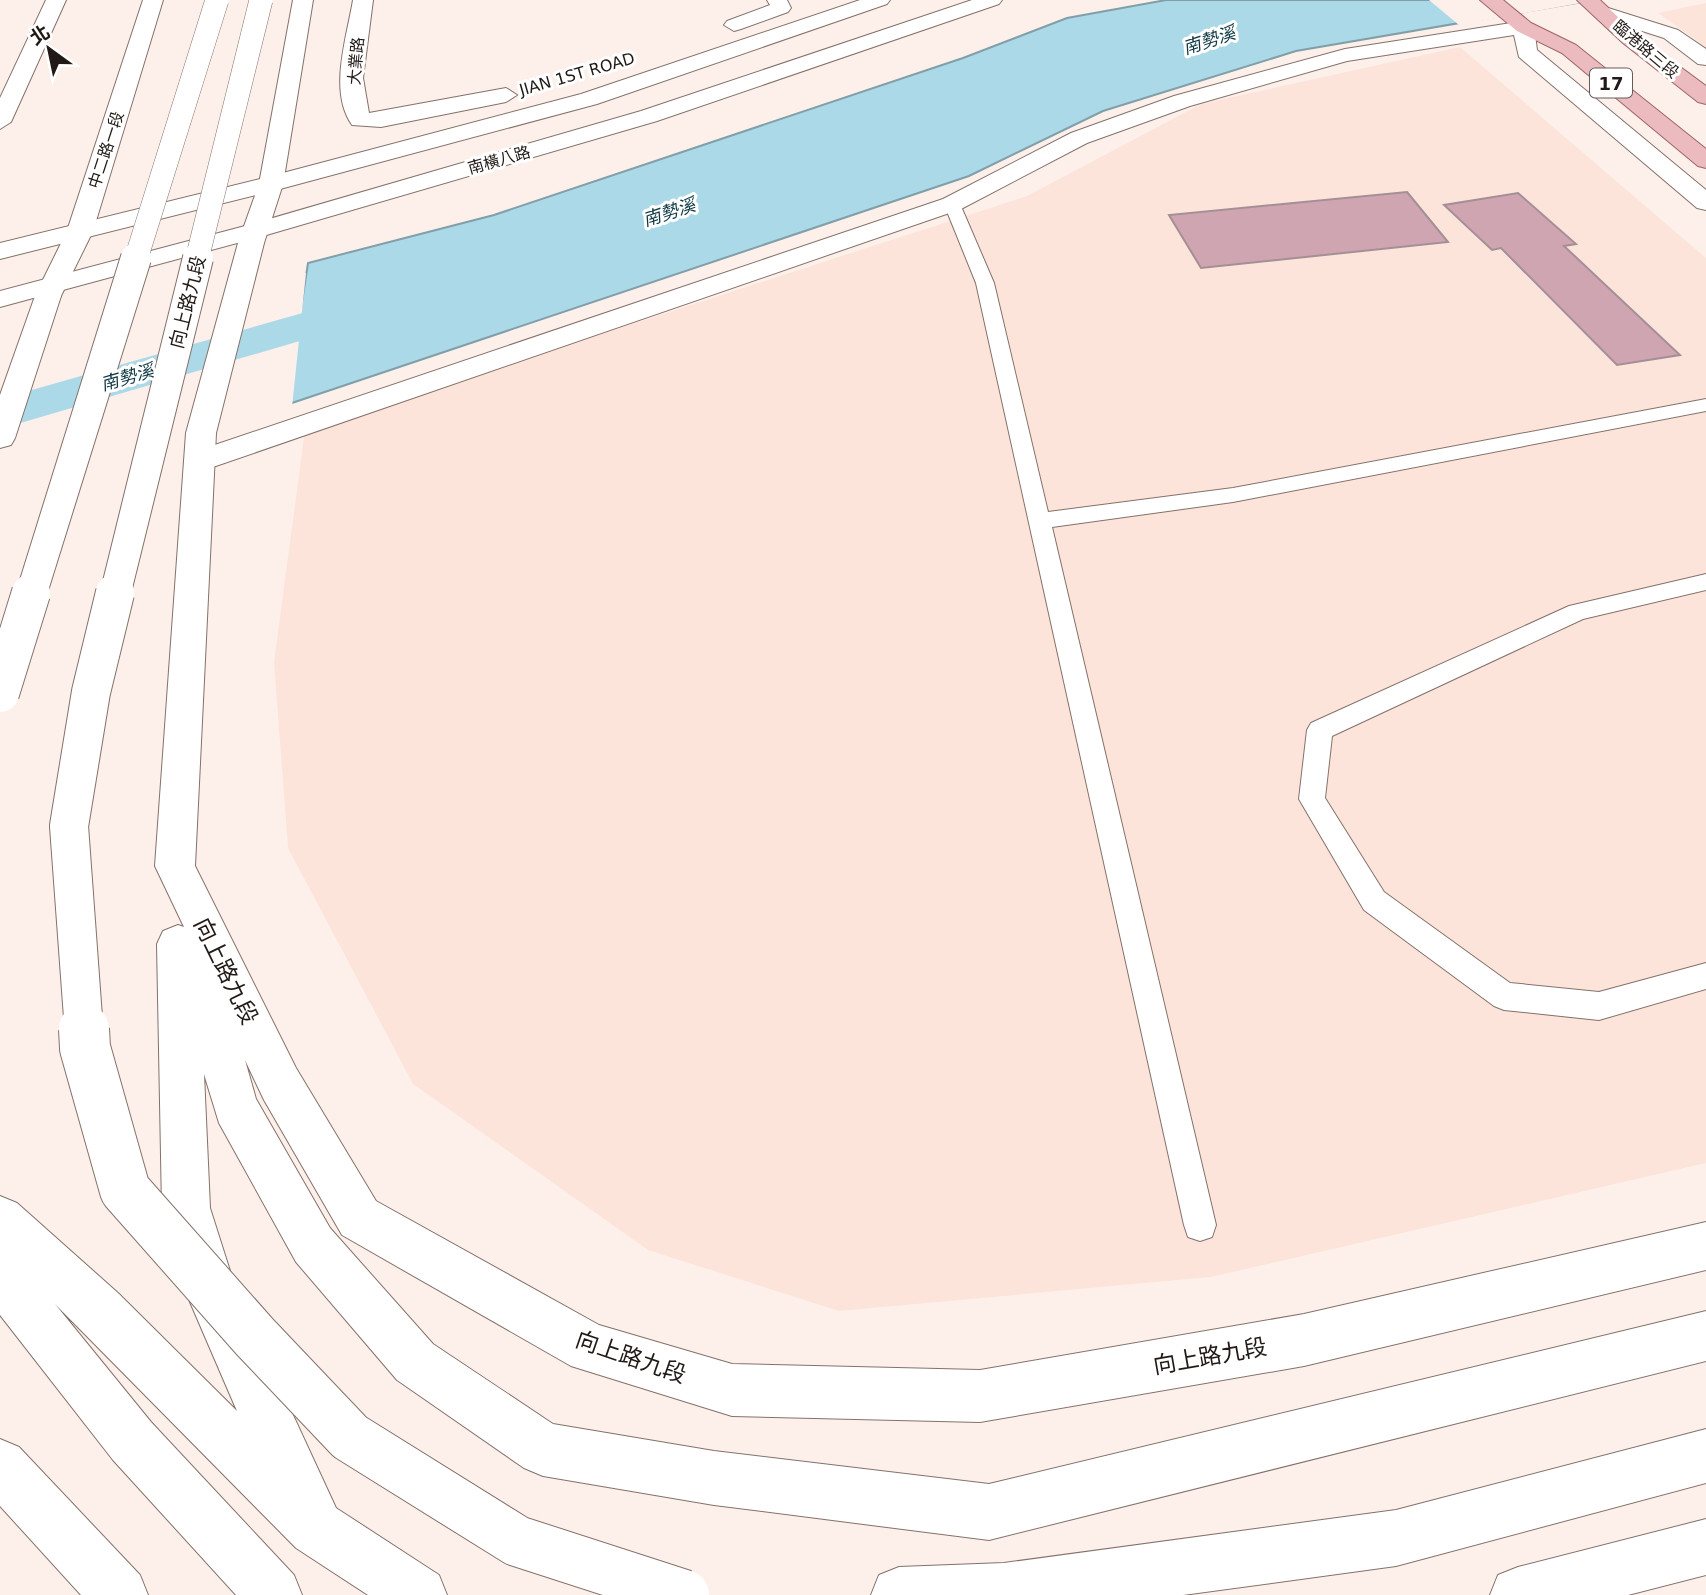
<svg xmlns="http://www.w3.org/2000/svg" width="1706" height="1595" viewBox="0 0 1706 1595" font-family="'DejaVu Sans','Noto Sans TC',sans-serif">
<rect width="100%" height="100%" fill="#fdf0eb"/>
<path fill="#fce4db" d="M1706 3V47L1658 13Z
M1460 47 1706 258V1163L1211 1277 839 1311 648 1250 413 1084 288 848 274 662 305 430 1027 196 1201 104Z"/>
<path fill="#abd9e7" stroke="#819fa8" stroke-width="2" d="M1166 0H1594L1296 51 1103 111 969 176 286 405 308 263 494 215 963 58 1067 18Z"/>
<path fill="#fdf0eb" d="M1429 0H1597L1459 25Z
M303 273H306L292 407 285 408 283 404Z"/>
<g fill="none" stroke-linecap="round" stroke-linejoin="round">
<path fill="#abd9e7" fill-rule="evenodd" d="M380 291 395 295 402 304 395 313 0 429V399Z"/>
</g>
<path fill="#cfa5b2" stroke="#a48f95" stroke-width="2" d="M1407 192 1448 242 1201 268 1169 215Z
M1518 193 1576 244 1564 246 1680 355 1617 365 1501 248 1492 250 1444 205Z"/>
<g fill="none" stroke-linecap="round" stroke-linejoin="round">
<g stroke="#84716a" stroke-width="2">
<path id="service" d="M952 199 960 204 994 283 1048 512 1233 488 1706 399V411L1233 502 1052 527 1216 1225 1212 1237 1200 1241 1188 1237 1184 1225 976 283 944 204Z
M1706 574V590L1583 619 1332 736 1325 798 1384 892 1510 983 1599 992 1706 963V989L1599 1020 1504 1010 1494 1006 1364 910 1299 799 1307 730 1311 723 1569 606Z"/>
</g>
<g stroke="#84716a" stroke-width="2">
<path id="minor" d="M46 0H66L11 122 0 129V98Z
M353 0H373L363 78 369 113 506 88 517 95 506 102 381 127 352 125C328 91 347 37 353 0Z
M767 0H787L791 8 788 12 741 29 734 31 724 25 727 21 770 5Z
M860 0H890L887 4 597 104 280 189 0 259V243L264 178 581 94Z
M972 0H1002L999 4 657 121 263 236 0 307V291L245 226 641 111Z
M1605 7 1678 30 1706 49V65L1698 64 1664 38 1598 17 1595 13Z
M1524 21 1534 27 1537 50 1706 190V210L1697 208 1519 57 1514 35 1347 61 1190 106 1087 143 961 209 210 468 199 471 188 468 184 461 188 454 943 199 1071 133 1174 96 1345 49Z"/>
</g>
<g stroke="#84716a" stroke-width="2">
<path id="tertiary" d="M143 0H163L93 231 58 302H38L35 296 67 231Z
M293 0H313L283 184 264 243 260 248H242L238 243 259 184Z"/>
</g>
<g stroke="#84716a" stroke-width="2">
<path id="secondary" d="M251 235 260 238 264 243 216 433 195 866 296 1068 376 1201 599 1325 732 1364 980 1370 1304 1314 1706 1222V1270L1304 1366 980 1422 732 1416 571 1366 342 1235 264 1100 245 1060 256 1099 330 1228 433 1344 553 1424 714 1451 989 1484 1706 1311V1361L989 1540 714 1505 543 1476 524 1468 397 1380 296 1262 219 1123 204 1074 210 1208 238 1296 336 1508 439 1575 447 1595H368L296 1548 55 1304 151 1422 294 1575 302 1595H236L113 1460 0 1315V1196L17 1203 118 1293 237 1411 190 1302 162 1208 157 944 163 931 178 925 184 927 155 866 186 433 238 243 242 238Z
M48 288 58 290 61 296 15 438 11 445 0 448V395L35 296 38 290Z
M1706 1429V1483L1396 1566 1183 1595H871L879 1575 899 1567 1004 1563 1396 1510Z
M0 1439 19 1447 140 1575 148 1595H81L0 1506Z
M1706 1519V1575L1628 1595H1490L1498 1575 1518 1567Z"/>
</g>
<g stroke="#9d6569" stroke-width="2">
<path id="primary" d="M1480 0H1503L1531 23 1576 45 1706 149V168L1698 166 1562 53 1517 31Z
M1577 0H1600L1637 35 1706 86V104L1698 102 1623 43Z"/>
</g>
<use href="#service" fill="#fff" fill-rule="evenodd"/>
<use href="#minor" fill="#fff" fill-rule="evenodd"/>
<use href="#tertiary" fill="#fff" fill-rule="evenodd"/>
<use href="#secondary" fill="#fff" fill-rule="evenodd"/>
<use href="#primary" fill="#ecbbbf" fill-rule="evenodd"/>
<g stroke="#84716a" stroke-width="24" stroke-linecap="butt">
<path id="secondary-bridge-far3" d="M136 259 217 0
M197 259 261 0"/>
</g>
<g stroke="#84716a" stroke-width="32" stroke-linecap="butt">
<path id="secondary-bridge-far2" d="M31 595 136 258
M115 595 198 258"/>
</g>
<g stroke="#84716a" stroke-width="40" stroke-linecap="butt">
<path id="secondary-bridge-far1" d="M0 693 31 593
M84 1031 69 826 91 692 115 593"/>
</g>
<g stroke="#84716a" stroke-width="52" stroke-linecap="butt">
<path id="secondary-bridge" d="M84 1029 85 1048 125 1190 255 1337 350 1437 517 1541 684 1595"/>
</g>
<use href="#secondary-bridge-far3" stroke="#fff" stroke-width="23"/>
<use href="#secondary-bridge-far2" stroke="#fff" stroke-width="30"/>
<use href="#secondary-bridge-far1" stroke="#fff" stroke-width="38"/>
<use href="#secondary-bridge" stroke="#fff" stroke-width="50"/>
</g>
<g text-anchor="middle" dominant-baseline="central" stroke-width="6" stroke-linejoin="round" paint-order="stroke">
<g font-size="16" fill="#201916" stroke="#fff">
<text transform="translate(1646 49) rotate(40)">臨港路三段</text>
<text transform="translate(356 61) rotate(-85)">大業路</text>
<text transform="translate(577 74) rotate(-16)">JIAN 1ST ROAD</text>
<text transform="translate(106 150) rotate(-72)">中二路一段</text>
<text transform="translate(499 160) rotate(-16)">南橫八路</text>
</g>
<g font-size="18" font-style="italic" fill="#0d3742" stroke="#fff">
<text transform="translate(1209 40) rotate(-18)">南勢溪</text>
<text transform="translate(669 212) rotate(-18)">南勢溪</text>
<text transform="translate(127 377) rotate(-16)">南勢溪</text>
</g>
<rect fill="#fff" stroke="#635e5c" stroke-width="2" x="1590" y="68.5" width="42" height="29" rx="5"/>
<g font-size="18" font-weight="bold" fill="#201916">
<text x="1611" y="83">17</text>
</g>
<g font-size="19" fill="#201916" stroke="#fff">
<text transform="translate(187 302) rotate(-76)">向上路九段</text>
</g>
<g font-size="23" fill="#201916" stroke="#fff">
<text transform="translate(226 971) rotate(64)">向上路九段</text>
<text transform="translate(1210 1356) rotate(-10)">向上路九段</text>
<text transform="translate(631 1357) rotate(19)">向上路九段</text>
</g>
</g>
<g transform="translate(49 49) rotate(327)" stroke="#ffffff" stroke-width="5" paint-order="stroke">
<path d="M0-5L12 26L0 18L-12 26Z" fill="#201916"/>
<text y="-10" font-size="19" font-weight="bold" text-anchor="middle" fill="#201916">北</text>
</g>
</svg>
